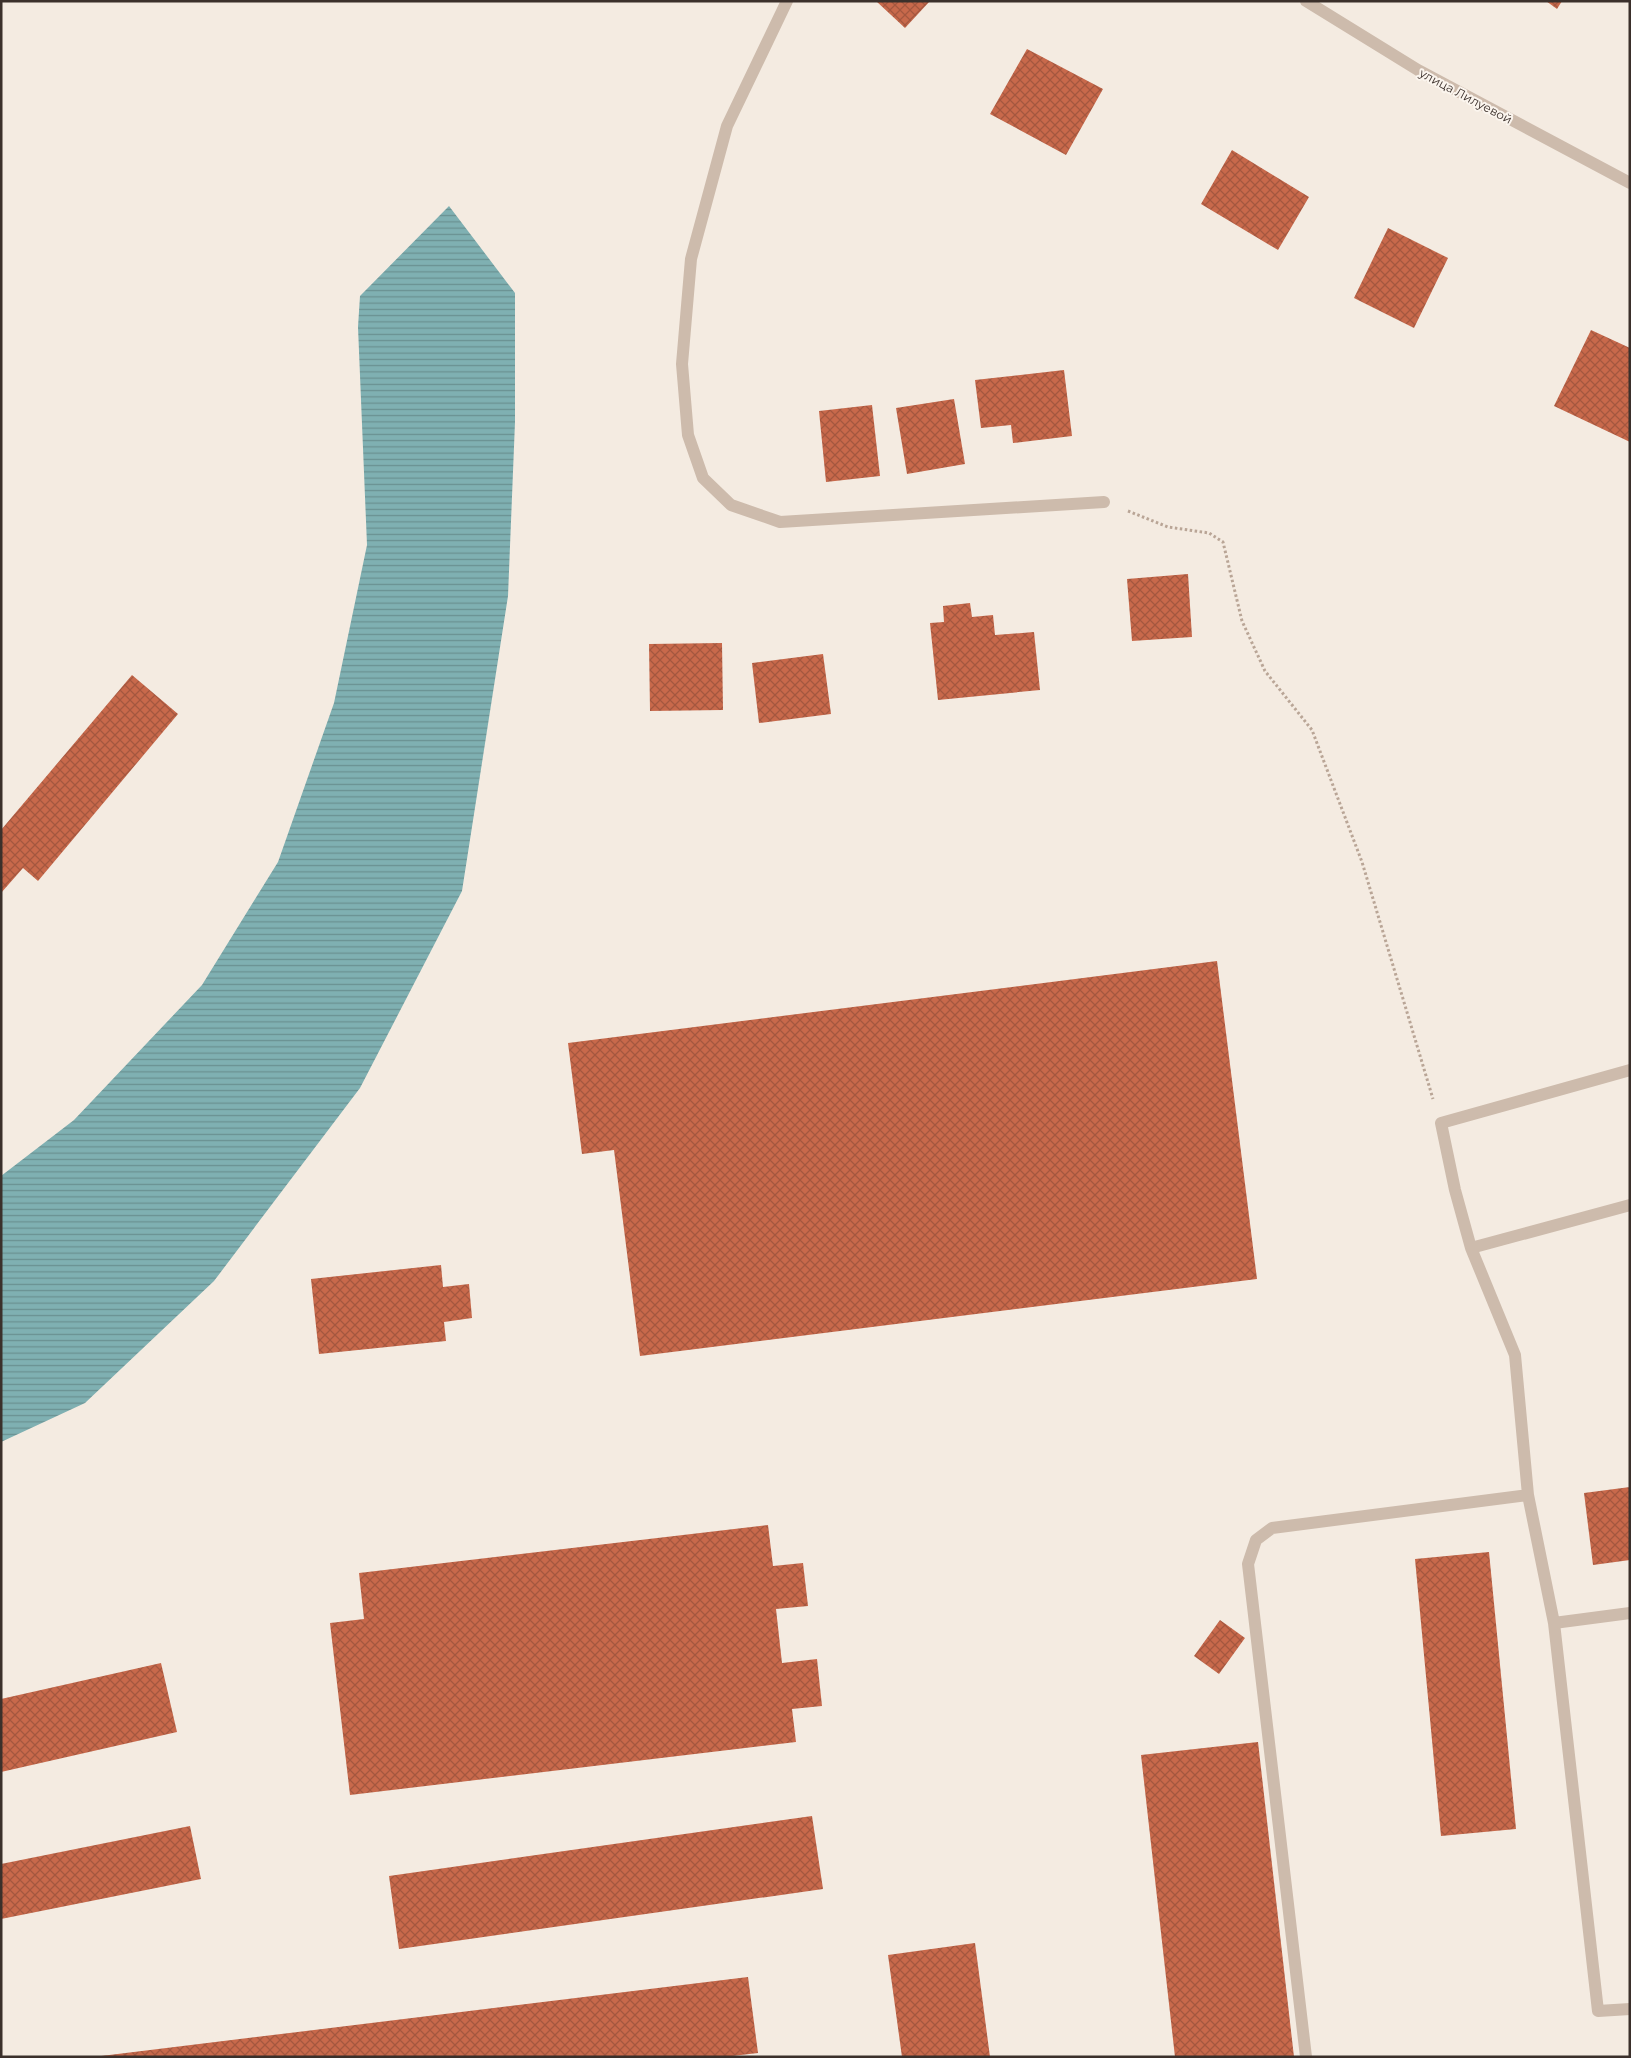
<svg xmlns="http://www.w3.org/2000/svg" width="1631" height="2058" viewBox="0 0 1631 2058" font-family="Montserrat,sans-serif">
<defs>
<pattern id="water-rules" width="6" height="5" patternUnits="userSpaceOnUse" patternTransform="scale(1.25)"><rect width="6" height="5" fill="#7fb0b2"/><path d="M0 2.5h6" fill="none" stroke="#699091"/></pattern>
<pattern id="building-cross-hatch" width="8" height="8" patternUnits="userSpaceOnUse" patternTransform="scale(1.25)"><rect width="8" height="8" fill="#c8694b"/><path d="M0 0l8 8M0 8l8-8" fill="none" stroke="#a4573f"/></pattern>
</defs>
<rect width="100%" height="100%" fill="#f4ebe1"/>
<path fill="url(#water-rules)" d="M449 206 515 293V422L508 596 462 891 360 1088 214 1281 85 1403 1 1442V1176L74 1120 202 985 278 862 334 703 367 545 358 327 360 296Z"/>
<path fill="url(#building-cross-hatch)" d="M876 1H930L905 28Z
M1546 1H1562L1557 9Z
M1027 49 1103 89 1066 155 990 114Z
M1232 150 1309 197 1278 250 1201 204Z
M1388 228 1448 258 1414 328 1354 298Z
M1591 330 1630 348V442L1554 406Z
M1064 370 1072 436 1013 443 1011 425 981 428 975 380Z
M954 399 965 464 907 474 896 408Z
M872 405 880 476 826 482 819 411Z
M1188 574 1192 637 1132 641 1127 579Z
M970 603 972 617 993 615 995 635 1034 632 1040 690 938 700 930 623 944 622 943 606Z
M722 643 723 710 650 711 649 644Z
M823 654 831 714 759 723 752 663Z
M132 675 178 714 38 881 23 868 1 893V830Z
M1217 961 1257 1279 640 1356 614 1150 582 1154 568 1043Z
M441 1265 443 1287 469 1284 472 1318 444 1322 446 1341 319 1354 311 1279Z
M1630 1487V1560L1593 1565 1584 1493Z
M768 1525 773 1566 803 1563 808 1606 776 1609 782 1663 817 1659 822 1706 792 1709 796 1742 350 1795 330 1623 364 1619 359 1573Z
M1489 1552 1516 1829 1441 1836 1415 1559Z
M1220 1620 1245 1638 1219 1674 1194 1656Z
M161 1663 177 1732 1 1772V1699Z
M1258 1742 1294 2057H1175L1141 1755Z
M812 1816 823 1889 399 1949 389 1876Z
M190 1826 201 1879 1 1919V1864Z
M975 1943 990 2057H902L888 1955Z
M748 1977 758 2053 724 2057H93Z"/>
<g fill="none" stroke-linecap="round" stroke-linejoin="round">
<path stroke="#b9a596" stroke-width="3" stroke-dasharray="2.5 2.5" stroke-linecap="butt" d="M1128 511 1168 527 1209 533 1223 542 1242 621 1265 671 1312 730 1362 862 1433 1099"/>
<path stroke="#cdbbac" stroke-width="12" d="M787 1 727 126 691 259 682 364 688 435 703 478 731 505 780 522 1104 502
M1630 1070 1441 1123 1455 1190 1471 1248 1515 1355 1528 1495 1554 1623 1630 1613
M1471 1248 1630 1205
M1554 1623 1598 2011 1630 2009
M1306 2057 1248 1564 1256 1540 1272 1528 1528 1495"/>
<path stroke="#cdbbac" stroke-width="12" d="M1306 1 1418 70 1630 183"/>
</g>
<g text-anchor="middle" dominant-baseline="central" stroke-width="4" stroke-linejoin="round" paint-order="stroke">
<g font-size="12" fill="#3b302b" stroke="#fbf5ee">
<text transform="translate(1466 96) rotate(28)">улица Лилуевой</text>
</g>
</g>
<rect width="1631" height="2058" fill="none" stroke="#3b302b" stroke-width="5"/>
</svg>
